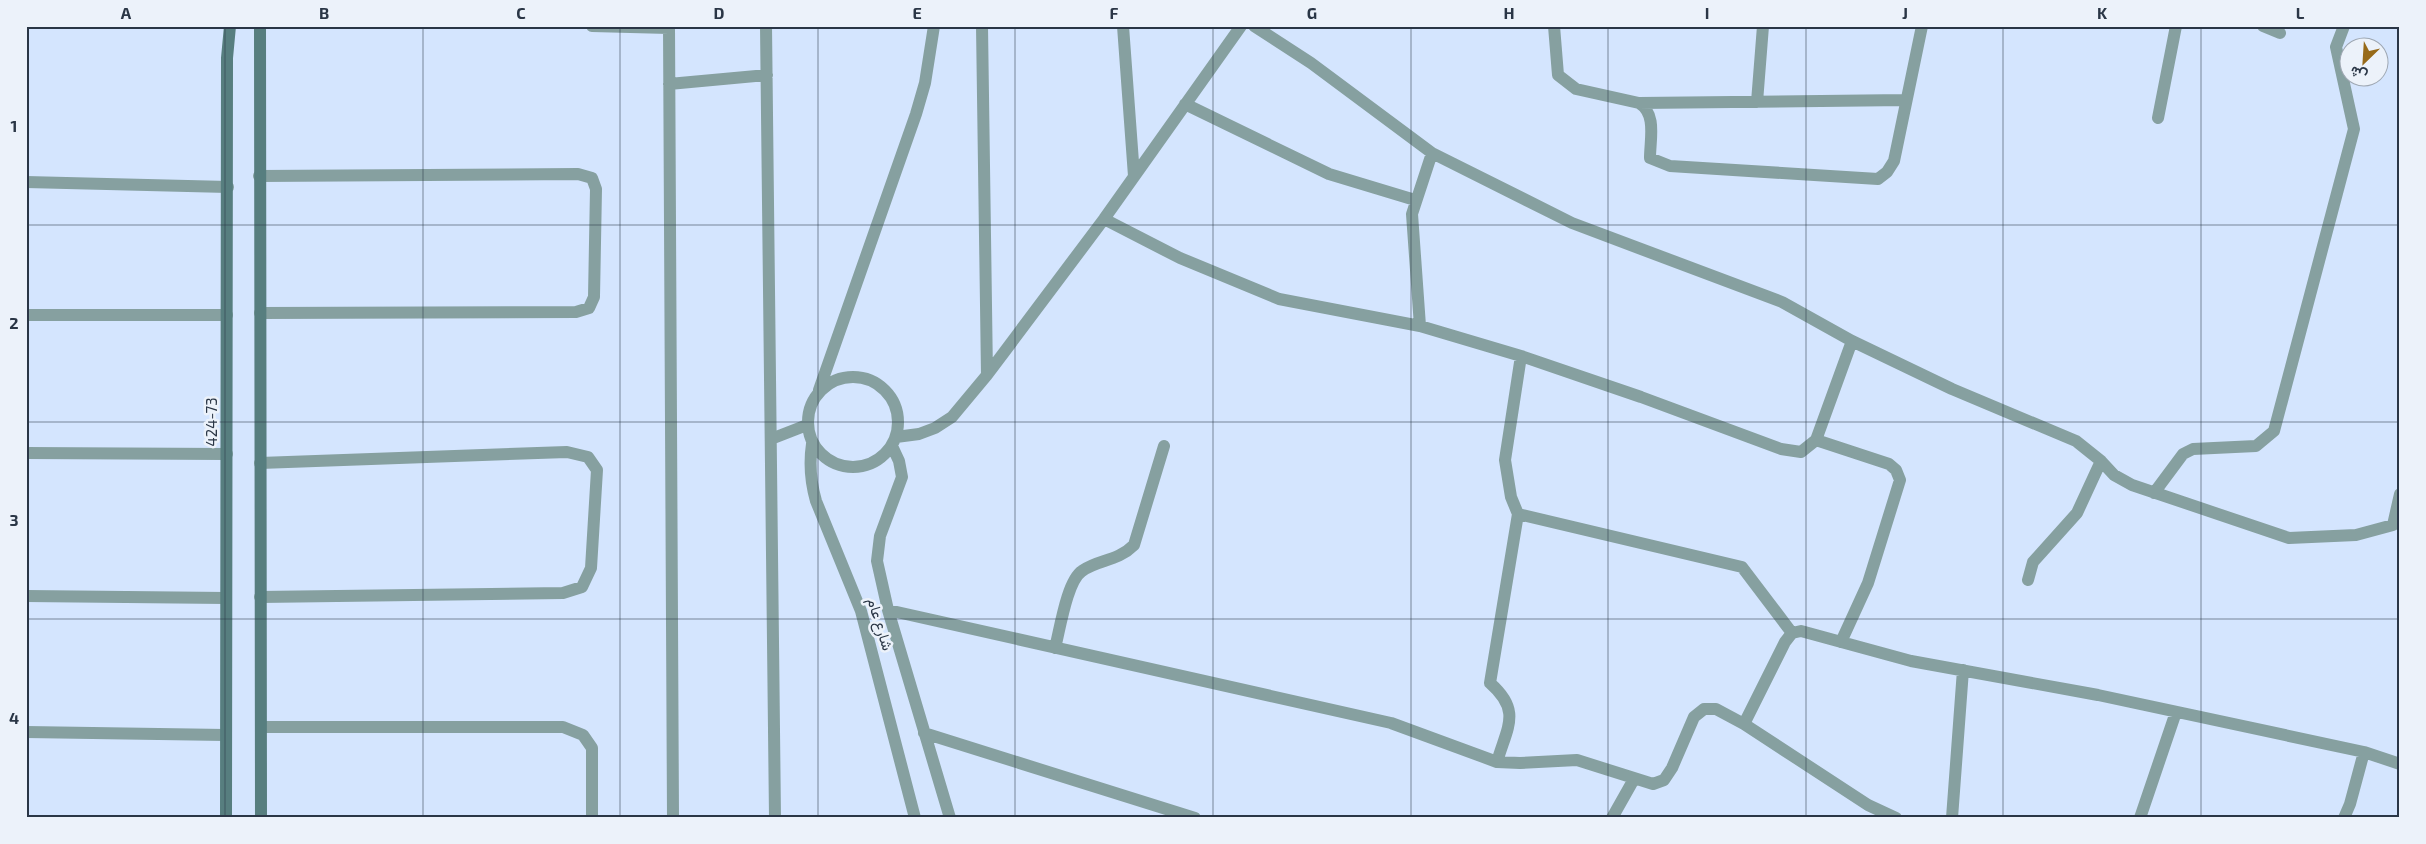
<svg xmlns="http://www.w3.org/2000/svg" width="2426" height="844" viewBox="0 0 2426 844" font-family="'Exo 2',Vazirmatn,sans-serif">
<rect width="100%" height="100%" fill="#d4e5fe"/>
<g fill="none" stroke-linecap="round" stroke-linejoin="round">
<path stroke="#86a0a0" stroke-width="12" d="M592 26 669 28
M669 26 673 818
M766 26 775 818
M982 26 987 375
M1123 26 1134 176
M1254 26 1311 63 1432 153 1572 223 1782 302 1852 341 1952 389 2076 441 2101 461 2114 475 2132 485 2289 538 2356 535 2393 525 2400 494
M1554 26 1558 75 1576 89 1639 103C1657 114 1650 139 1650 158L1670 166 1878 179 1887 172 1894 161 1922 26
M2263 26 2280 33
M669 84 767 75
M1757 102 1763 26
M1639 103 1906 100
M1185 104 1329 174 1415 200
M2158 118 2176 26
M259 176 578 174 592 178 596 189 594 297 589 308 576 312 260 313
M26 182 228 187
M1104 219 1180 258 1279 299 1420 326 1521 356 1641 397 1781 449 1801 452 1816 440 1852 341
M26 315H227
M1420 326 1412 214 1432 153
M808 422a45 45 0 1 1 90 0a45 45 0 1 1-90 0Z
M819 390 916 114 925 83 934 26
M896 437 919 434 935 428 952 417 987 375 1104 219 1241 26
M771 439 807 425
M1816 440 1889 464 1896 470 1900 480 1868 583 1841 642
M812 444C809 464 810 480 816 501L861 611 915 818
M892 446 899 461 902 477 880 536 877 561 888 610 950 818
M26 453 227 454
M260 463 567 452 588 457 597 470 591 568 582 587 563 593 260 597
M2154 493 2183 454 2193 449 2256 446 2274 431 2354 129 2336 47 2344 26
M1518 514 1742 567 1792 633
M2028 580 2033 562 2077 513 2101 461
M26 596 226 598
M888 610 1391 723 1497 762 1520 763 1577 760 1653 784 1664 780 1672 768 1694 717 1704 709H1716L1744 724 1868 805 1896 818
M1055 648C1060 629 1067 581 1082 571 1099 559 1117 562 1134 545L1164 446
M1744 724 1785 642 1792 633 1801 631 1911 661 2098 695 2364 752 2400 764
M261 727H563L583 735 592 748V818
M26 732 225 735
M924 733 1195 818
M1497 762C1507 727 1522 711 1490 683L1518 514 1511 497 1505 460 1521 356
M1612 818 1634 779
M1952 818 1963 670
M2140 818 2176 712
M2344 818 2350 804 2364 752"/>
<path stroke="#577e7f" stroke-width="12" d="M260 26 261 818
M226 818 227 58 230 26"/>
</g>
<path fill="none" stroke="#2a3646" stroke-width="1" stroke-opacity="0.55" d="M225 26V818M423 26V818M620 26V818M818 26V818M1015 26V818M1213 26V818M1411 26V818M1608 26V818M1806 26V818M2003 26V818M2201 26V818M26 225H2400M26 422H2400M26 619H2400"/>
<g text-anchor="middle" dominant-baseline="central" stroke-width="5" stroke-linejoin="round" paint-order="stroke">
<g font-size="15" fill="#2a3646" stroke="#ecf2fa">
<text transform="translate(211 422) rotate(-90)">424-73</text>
<text transform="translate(881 624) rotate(73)">شارع عام</text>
</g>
</g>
<rect width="2426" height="844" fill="none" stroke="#ecf2fa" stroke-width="55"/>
<g transform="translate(2364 62) rotate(205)"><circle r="24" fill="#ecf2fa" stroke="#9ea7b2"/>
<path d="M0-4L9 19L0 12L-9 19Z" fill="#976a19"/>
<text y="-8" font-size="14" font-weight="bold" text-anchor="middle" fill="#2a3646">ش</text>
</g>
<rect x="28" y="28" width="2370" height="788" fill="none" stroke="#2a3646" stroke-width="2"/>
<g font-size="16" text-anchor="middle" font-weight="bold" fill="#2a3646">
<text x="126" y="19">A</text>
<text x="324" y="19">B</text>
<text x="521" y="19">C</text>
<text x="719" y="19">D</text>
<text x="917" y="19">E</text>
<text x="1114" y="19">F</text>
<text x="1312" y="19">G</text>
<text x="1509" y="19">H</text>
<text x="1707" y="19">I</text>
<text x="1905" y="19">J</text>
<text x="2102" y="19">K</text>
<text x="2300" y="19">L</text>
<text x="14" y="132">1</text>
<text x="14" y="329">2</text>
<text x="14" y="526">3</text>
<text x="14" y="724">4</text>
</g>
</svg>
